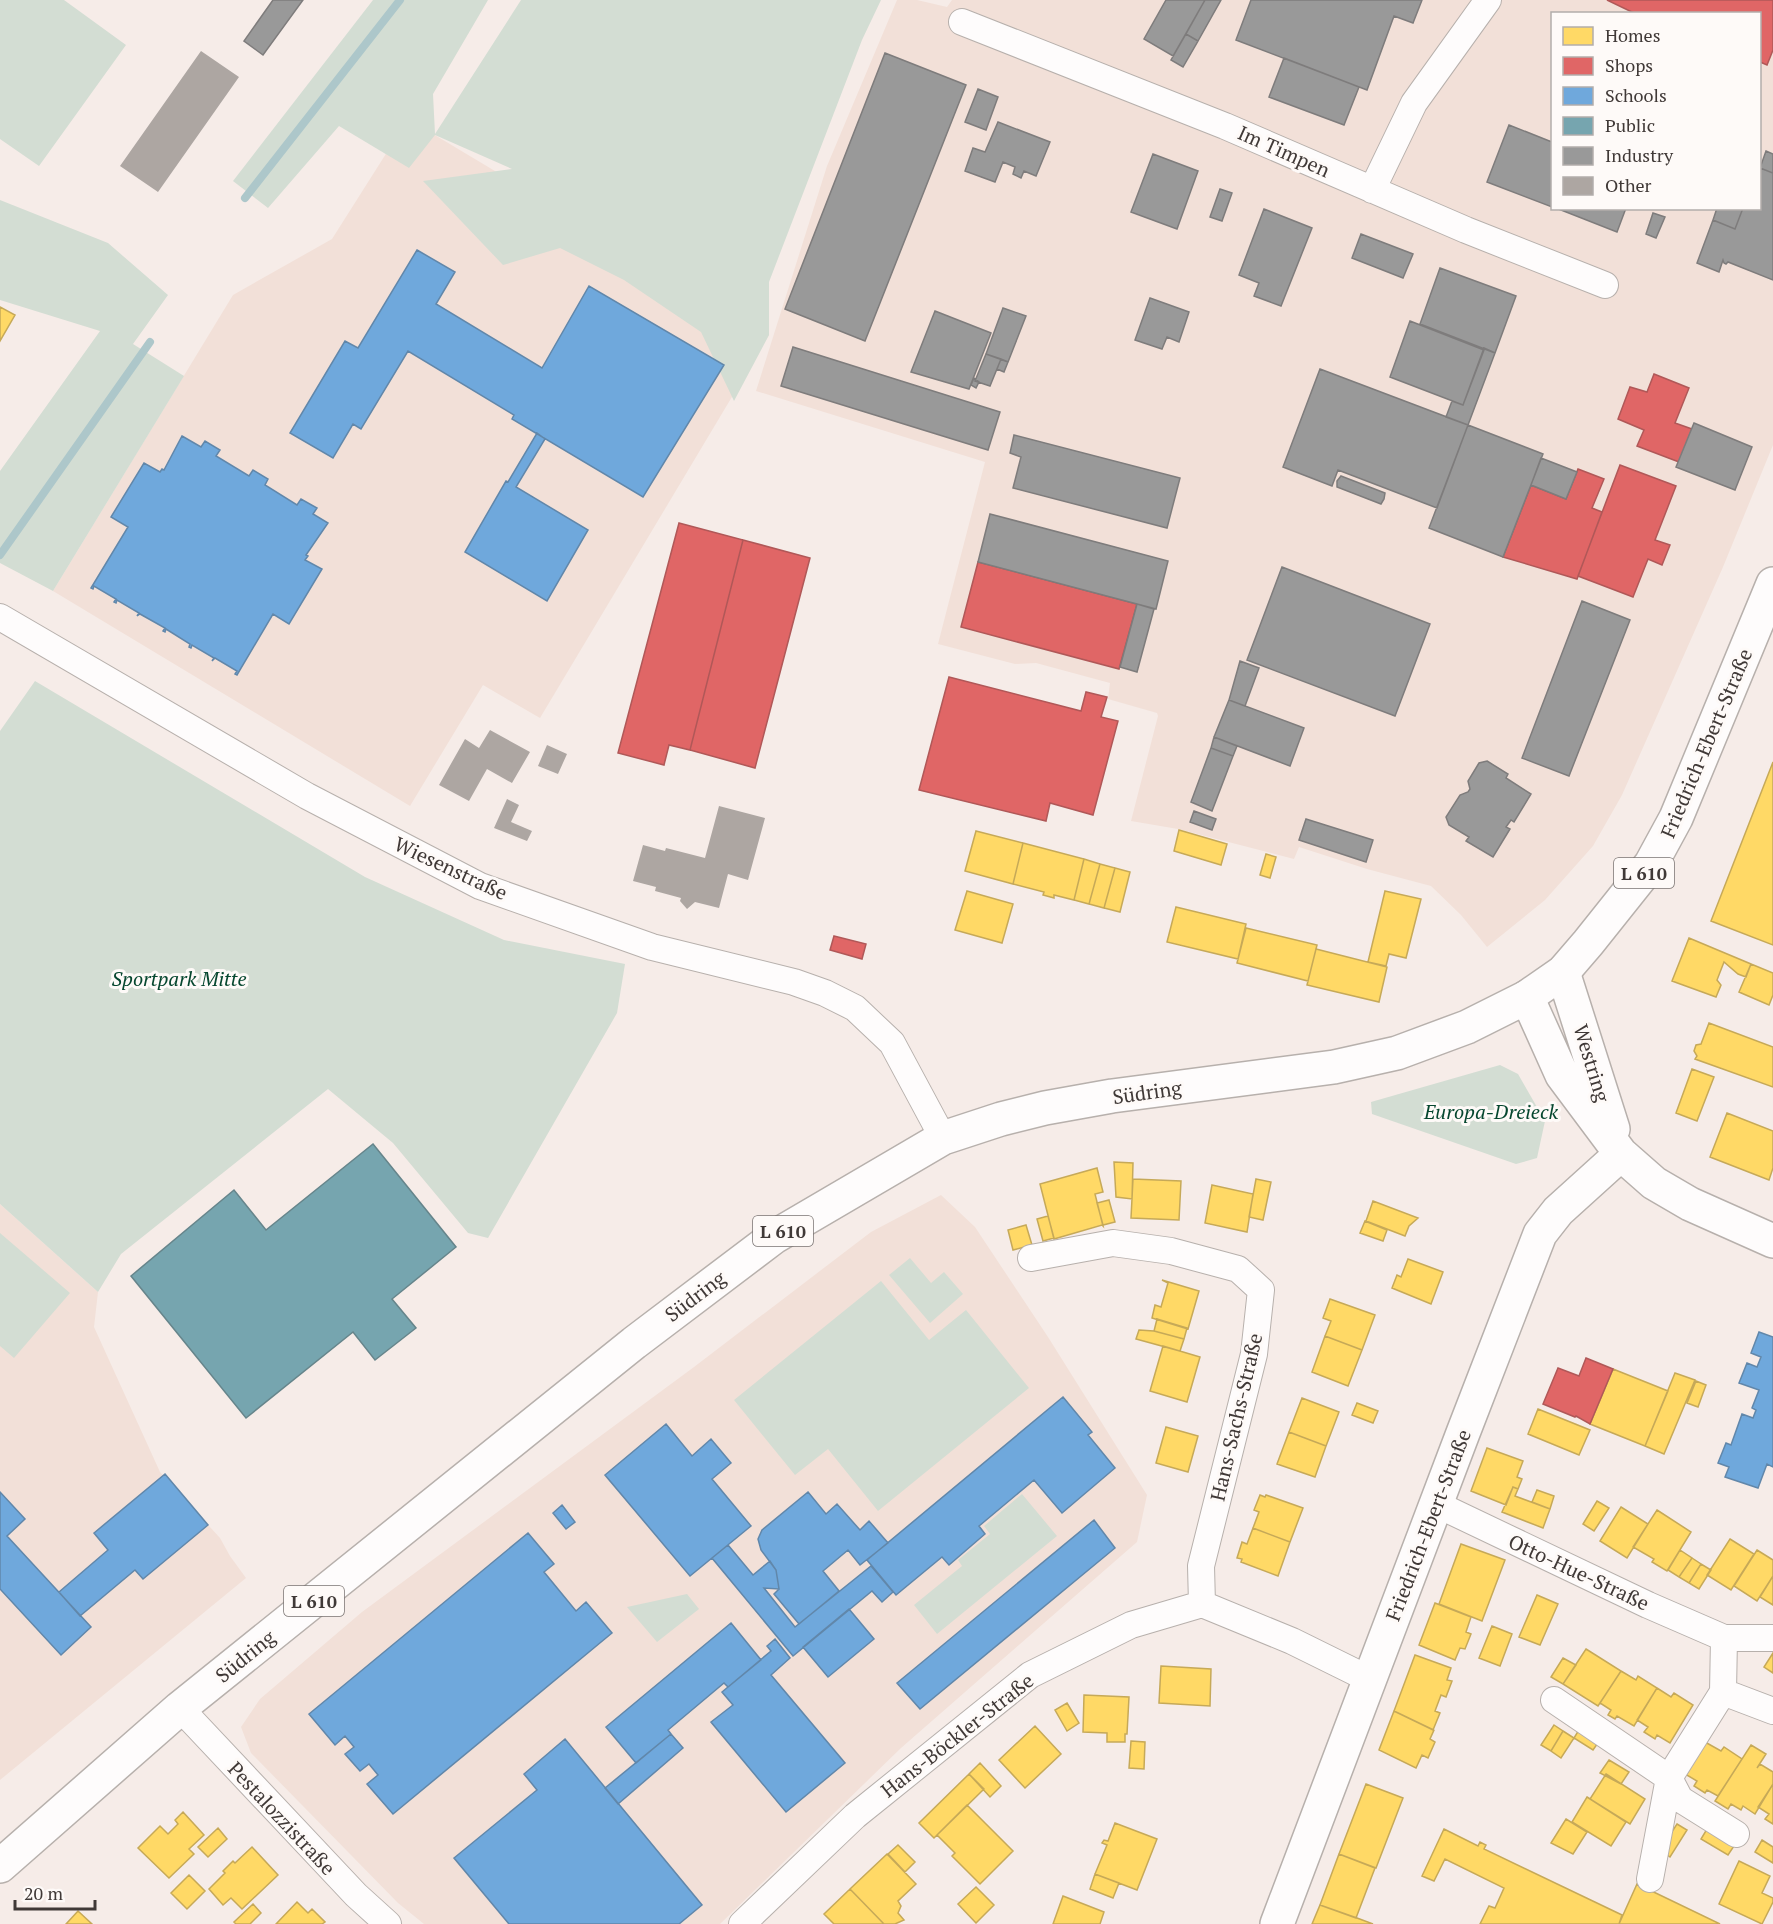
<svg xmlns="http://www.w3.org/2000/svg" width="1773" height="1924" viewBox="0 0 1773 1924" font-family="'PT Serif',serif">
<rect width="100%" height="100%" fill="#f6ece8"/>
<path fill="#f2e0d8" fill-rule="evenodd" d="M897 0H917L947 7 952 0H1773V445L1723 567 1622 795 1593 846 1545 900 1487 947 1461 915 1431 886 1367 869 1299 847 1294 859 1178 829 1131 821 1158 716 1157 713 1108 699 1110 683 1036 663 1015 664 938 644 985 462 756 391 827 166ZM1552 14H1760V208H1552Z
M408 119 769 335 540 718 483 685 410 806 53 591 233 295 332 239Z
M941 1195 975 1227 1048 1337 1147 1495 1137 1542 901 1748 720 1924H424L398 1903 251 1753 241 1727 260 1699 362 1612 694 1367 871 1232Z
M0 1204 98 1292 94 1327 160 1472 220 1538 230 1556 246 1578 0 1780Z"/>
<path fill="#d3ddd3" d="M0 0H64L126 45 39 166 0 139Z
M373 0H488L433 94 435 134 521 0H881L862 40 769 282V335L734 401 701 332 624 280 560 248 503 265 423 181 512 169 435 135 409 168 339 126 268 208 233 181Z
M0 200 108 243 168 295 133 344 184 376 53 591 0 563V471L100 331 0 300Z
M35 681 365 877 504 940 625 964 617 1013 488 1238 468 1233 393 1143 328 1089 121 1254 98 1292 0 1204V731Z
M1500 1065 1518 1074 1545 1121 1537 1158 1516 1164 1372 1114 1371 1102Z
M0 1233 70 1293 14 1358 0 1346Z
M910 1258 931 1283 944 1272 963 1294 930 1323 889 1275Z
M881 1281 929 1340 966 1310 1029 1388 878 1511 828 1449 795 1475 734 1400Z
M1022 1494 1057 1536 937 1634 914 1605 962 1566 958 1560 990 1534 984 1526Z
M687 1594 699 1609 657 1642 627 1607Z"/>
<path fill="#ffd966" stroke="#c6a958" stroke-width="1.5" d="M0 307 15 315 0 341Z
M1773 762V945L1711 921Z
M1179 830 1227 844 1221 865 1174 851Z
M976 831 1023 843 1013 884 965 871Z
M1023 843 1084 859 1074 900 1054 895V898L1043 895 1044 892 1013 884Z
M1266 854 1276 857 1270 878 1260 875Z
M1084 859 1100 864 1089 904 1074 900Z
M1100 864 1115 868 1104 908 1089 904Z
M1115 868 1130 872 1120 912 1104 908Z
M967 891 1013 904 1002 943 955 930Z
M1385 891 1421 899 1406 958 1389 954 1386 966 1368 962Z
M1176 907 1246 924 1238 959 1167 942Z
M1246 928 1317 945 1308 981 1237 963Z
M1689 938 1751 964 1746 977 1738 974 1724 962 1717 980 1721 985 1716 997 1672 981Z
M1316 949 1387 967 1379 1002 1307 985Z
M1751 964 1773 973V995L1769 1005 1739 992Z
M1709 1023 1773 1047V1087L1695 1059 1697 1056 1694 1051 1696 1045 1701 1044Z
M1692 1069 1714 1077 1697 1121 1676 1113Z
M1727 1113 1773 1131V1168L1769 1180 1710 1157Z
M1114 1162 1133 1163 1132 1199 1116 1197Z
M1097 1168 1103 1192 1095 1194 1103 1226 1102 1225 1054 1239 1040 1184Z
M1133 1179 1181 1181 1179 1220 1131 1218Z
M1256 1179 1271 1182 1263 1220 1249 1217Z
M1212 1185 1253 1194 1247 1232 1205 1223Z
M1109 1200 1115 1222 1103 1225 1097 1203Z
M1373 1201 1418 1218 1409 1226 1405 1236 1366 1221Z
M1048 1216 1054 1238 1043 1241 1037 1219Z
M1365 1221 1387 1230 1383 1241 1360 1233Z
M1026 1225 1032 1245 1013 1250 1008 1230Z
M1408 1259 1443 1272 1431 1304 1392 1288 1397 1275 1401 1277Z
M1162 1280 1199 1291 1188 1329 1152 1318 1155 1305 1161 1307 1168 1283Z
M1330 1299 1375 1315 1362 1350 1325 1336 1331 1321 1323 1318Z
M1157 1319 1187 1328 1184 1339 1154 1331Z
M1139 1330 1154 1331 1184 1339 1180 1351 1136 1339Z
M1325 1336 1362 1350 1348 1386 1312 1372Z
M1163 1346 1200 1357 1187 1402 1150 1391Z
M1613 1369 1668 1391 1645 1446 1590 1424Z
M1675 1373 1695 1380 1664 1454 1645 1446Z
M1696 1381 1706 1385 1698 1407 1687 1403Z
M1302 1398 1339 1412 1326 1446 1289 1432Z
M1357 1403 1378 1411 1373 1423 1352 1415Z
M1538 1409 1590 1430 1579 1455 1528 1434Z
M1166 1427 1198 1436 1188 1472 1156 1463Z
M1289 1432 1326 1446 1315 1477 1277 1464Z
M1487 1448 1523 1461 1517 1477 1522 1479 1518 1489 1513 1487 1506 1505 1471 1491Z
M1513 1487 1518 1489 1515 1496 1550 1509 1543 1528 1502 1512Z
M1537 1490 1554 1496 1550 1509 1532 1502Z
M1260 1495 1265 1497 1266 1495 1303 1508 1290 1542 1253 1528 1259 1512 1254 1510Z
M1597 1501 1609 1508 1594 1531 1583 1524Z
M1621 1507 1648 1524 1627 1558 1600 1541Z
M1657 1510 1691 1532 1667 1571 1652 1562 1654 1559 1633 1547Z
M1253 1528 1290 1542 1278 1576 1241 1562 1242 1559 1237 1558 1242 1542 1247 1544Z
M1730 1539 1754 1554 1731 1590 1707 1575Z
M1461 1544 1505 1560 1482 1621 1439 1604Z
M1680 1550 1692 1558 1679 1577 1668 1570Z
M1757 1550 1773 1560V1576L1757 1601 1734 1586Z
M1692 1558 1701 1564 1689 1583 1679 1577Z
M1701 1564 1711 1570 1699 1589 1689 1583Z
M1773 1576V1605L1760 1597Z
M1537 1595 1558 1604 1540 1645 1519 1637Z
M1435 1603 1471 1617 1466 1632 1471 1634 1465 1649 1460 1648 1455 1660 1419 1645Z
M1492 1626 1512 1634 1500 1666 1479 1658Z
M1586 1649 1621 1671 1598 1706 1563 1684Z
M1773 1653V1673L1764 1667Z
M1415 1655 1451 1668 1447 1680 1452 1681 1446 1697 1441 1695 1435 1711 1440 1713 1433 1730 1394 1711Z
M1563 1658 1576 1665 1563 1684 1551 1677Z
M1161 1666 1211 1669 1210 1706 1159 1703Z
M1621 1671 1636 1680 1638 1676 1657 1688 1634 1726 1617 1716 1615 1719 1608 1715 1611 1710 1600 1703Z
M1657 1688 1671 1697 1674 1693 1693 1705 1670 1743 1657 1735 1655 1739 1644 1732 1648 1727 1637 1720Z
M1084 1695 1129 1697 1127 1734H1125V1742H1107V1733L1083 1732Z
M1067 1703 1079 1723 1067 1731 1055 1710Z
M1394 1711 1434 1730 1430 1739 1435 1742 1428 1758 1422 1755 1416 1768 1379 1750Z
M1554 1725 1563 1731 1551 1751 1541 1745Z
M1035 1726 1061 1754 1025 1788 999 1760Z
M1580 1728 1600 1740 1593 1750 1574 1738Z
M1563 1731 1574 1738 1561 1758 1551 1751Z
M1131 1741 1145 1742 1144 1769 1129 1768Z
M1705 1742 1721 1751 1724 1747 1742 1759 1718 1796 1707 1790 1705 1793 1694 1786 1697 1781 1685 1774Z
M1751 1745 1766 1754 1757 1768 1760 1764 1773 1772V1784L1755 1814 1743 1806 1741 1810 1731 1804 1728 1809 1715 1801Z
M1609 1760 1629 1772 1621 1784 1600 1773Z
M980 1763 1001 1786 990 1797 969 1774Z
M969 1774 984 1789 934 1838 919 1823Z
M1606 1774 1645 1799 1630 1824 1590 1799Z
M1366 1784 1403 1798 1376 1868 1339 1854Z
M1773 1784V1824L1765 1819 1769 1814 1758 1807Z
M1587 1797 1626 1822 1611 1846 1572 1822Z
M967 1805 1013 1851 980 1884 952 1856 955 1853 937 1835Z
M183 1812 204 1835 189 1849 194 1854 169 1878 138 1848 160 1826 168 1834 178 1824 175 1820Z
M1566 1819 1587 1832 1573 1854 1551 1843Z
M1115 1823 1157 1839 1137 1890 1095 1874 1107 1845 1102 1843 1104 1840 1108 1841Z
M1677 1824 1687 1830 1670 1857 1660 1850Z
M218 1828 227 1839 208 1857 198 1847Z
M1444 1829 1478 1846 1480 1842 1486 1845 1484 1849 1622 1915 1619 1924H1480L1489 1906 1495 1908 1504 1888 1445 1859 1434 1881 1422 1876Z
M1707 1829 1734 1846 1728 1855 1701 1839Z
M1762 1840 1773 1847V1863L1755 1852Z
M898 1845 915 1862 905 1872 888 1854Z
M252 1847 278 1875 242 1909 231 1898 223 1905 209 1889 225 1873 223 1871 233 1861 235 1863Z
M887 1854 916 1884 898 1901 901 1906 898 1913 904 1920 895 1924H884L850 1889Z
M1339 1854 1375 1868 1356 1918 1320 1905Z
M1739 1861 1770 1876 1762 1893 1773 1898V1902L1762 1924 1719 1904Z
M1095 1874 1119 1883 1113 1898 1090 1889Z
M189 1875 205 1891 187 1909 171 1893Z
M1637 1884 1720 1924H1619Z
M976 1887 994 1905 976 1923 958 1904Z
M850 1889 884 1924H834L824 1914Z
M1063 1896 1104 1912 1100 1924H1053Z
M297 1902 308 1913 312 1909 325 1922 322 1924H276Z
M253 1904 261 1913 250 1924H236L234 1922Z
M1320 1905 1357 1918 1373 1924H1312Z
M78 1911 92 1924H66Z"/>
<path fill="#e06666" stroke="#b05858" stroke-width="1.5" d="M1607 0H1773V50L1767 65 1760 62V14H1636Z
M1654 374 1689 388 1675 423 1692 429 1679 462 1637 446 1644 430 1618 419 1630 387 1647 392Z
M1620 465 1676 486 1655 540 1670 545 1662 565 1648 559 1633 597 1578 576Z
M1578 469 1604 479 1592 508 1602 512 1577 579 1503 557 1531 485 1566 499Z
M679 523 743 540 690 750 669 745 664 765 618 753Z
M743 540 810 558 755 768 690 750Z
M978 562 1137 604 1119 669 961 627Z
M949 677 1081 711 1086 692 1107 697 1101 717 1118 721 1093 815 1050 803 1046 821 919 790Z
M834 936 866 944 862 959 830 950Z
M1586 1358 1613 1369 1590 1424 1576 1416 1575 1417 1543 1404 1558 1368 1579 1376Z"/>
<path fill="#6fa8dc" stroke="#6187aa" stroke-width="1.5" d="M417 250 455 272 436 304 542 368 589 286 724 365 643 497 512 419 514 415 408 351 361 429 353 424 333 458 290 433 345 341 358 348Z
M537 433 545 439 516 487 588 530 547 601 465 552 506 481 508 482Z
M182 436 201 447 205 441 220 450 216 456 249 476 253 470 268 479 265 485 297 505 301 499 317 508 313 514 328 523 306 555 308 556 305 560 322 569 289 624 273 614 237 675 235 674 237 671 215 658 212 661 214 658 192 645 191 648 189 647 190 644 166 629 165 632 163 631 165 628 140 614 137 616 139 613 117 600 116 603 114 602 116 599 94 586 93 589 91 588 128 527 111 517 144 463 160 472 162 469 164 470Z
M1759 1332 1773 1337V1467L1767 1464 1758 1488 1725 1477 1729 1467 1718 1463 1726 1443 1731 1445 1742 1414 1753 1418 1756 1410 1752 1408 1759 1390 1739 1383 1747 1363 1757 1367 1761 1357 1751 1353Z
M1063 1397 1092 1432 1088 1435 1115 1468 1062 1513 1034 1480 979 1526 985 1534 949 1565 942 1557 896 1595 867 1560Z
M666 1424 692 1456 711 1439 731 1463 712 1479 751 1526 690 1576 605 1475Z
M165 1474 208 1525 143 1579 135 1570 80 1616 59 1592 108 1550 94 1533Z
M0 1492 25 1519 7 1536 91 1627 61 1655 0 1589Z
M808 1492 826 1514 837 1504 860 1530 869 1521 888 1543 860 1565 848 1550 823 1571 839 1591 799 1624 774 1594 779 1589 776 1570 761 1550 758 1539 762 1530Z
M562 1505 575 1522 566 1529 553 1513Z
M1094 1520 1115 1548 920 1709 897 1683Z
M528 1533 554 1564 544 1572 576 1611 586 1602 612 1633 393 1814 367 1784 378 1775 369 1764 360 1771 345 1754 354 1747 345 1736 335 1745 309 1714Z
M728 1545 753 1575 770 1561 776 1570 779 1589 764 1588 795 1627 871 1566 893 1592 882 1602 872 1591 793 1656 712 1558Z
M849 1609 874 1639 828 1677 803 1647Z
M731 1623 761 1660 728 1687 724 1683 668 1730 671 1734 636 1763 606 1727Z
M775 1639 790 1658 771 1675 845 1763 786 1812 711 1722 733 1705 722 1692 771 1651 767 1646Z
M671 1734 683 1748 618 1804 605 1788Z
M565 1739 702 1905 679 1924H509L454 1858 537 1790 524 1774Z"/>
<path fill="#76a5af" stroke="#66858b" stroke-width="1.5" d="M373 1144 456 1247 392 1299 416 1328 375 1360 353 1332 246 1418 131 1276 234 1190 266 1230Z"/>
<path fill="#999" stroke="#7e7c7c" stroke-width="1.5" d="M273 0H303L263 55 244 41Z
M1166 0H1205L1173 56 1144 39Z
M1205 0H1221L1198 41 1186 34Z
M1251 0H1422L1413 23 1394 16 1367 90 1236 40Z
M1186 34 1198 41 1183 67 1171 60Z
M885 53 966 85 865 341 785 309Z
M1284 58 1359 87 1344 125 1269 97Z
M978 89 998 97 986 130 965 122Z
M998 122 1050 142 1036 176 1024 171 1021 178 1013 174 1015 167 1003 162 995 182 965 171 973 148 985 152Z
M1509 125 1552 142V207L1487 182Z
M1766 151 1773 154V173L1760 168Z
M1153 154 1198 171 1177 229 1131 212Z
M1760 168 1773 173V280L1728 262 1726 264 1724 263 1723 260 1719 272 1697 263 1713 220 1735 229 1743 208H1760Z
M1220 189 1232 193 1222 221 1210 217Z
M1556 208H1626L1617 232Z
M1717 208H1743L1735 229 1713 220Z
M1264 209 1312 228 1281 306 1254 296 1259 283 1239 275Z
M1653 213 1665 217 1656 238 1646 234Z
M1361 234 1413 254 1403 278 1352 258Z
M1440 268 1516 296 1495 353 1420 324Z
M1150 298 1189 312 1179 342 1167 337 1162 349 1135 340Z
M1003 308 1026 316 1008 362 986 354Z
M935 311 991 333 969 389 911 372Z
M1410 321 1484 350 1463 405 1390 377Z
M793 347 1000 412 988 450 781 386Z
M1484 348 1495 353 1468 425 1446 417 1452 401 1463 405Z
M986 354 1001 359 990 386 975 381Z
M1001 359 1008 362 1004 372 997 369Z
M1320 369 1468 425 1437 508 1338 470 1332 486 1283 467Z
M974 378 979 382 976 388 971 385Z
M1694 423 1752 447 1735 490 1676 467Z
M1468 425 1543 454 1503 557 1429 528Z
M1014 435 1180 478 1167 528 1013 488 1021 457 1010 453Z
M1541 458 1577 472 1566 499 1531 485Z
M1341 476 1385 493 1384 499 1381 504 1337 487V481Z
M990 514 1168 561 1156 609 978 562Z
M1282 567 1430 624 1395 716 1247 660Z
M1582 601 1630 620 1569 776 1522 758Z
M1137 604 1154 609 1137 672 1120 667Z
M1240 661 1259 668 1245 706 1229 700Z
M1229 700 1304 728 1290 766 1214 737Z
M1214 737 1237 746 1233 756 1211 748Z
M1211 748 1233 756 1212 811 1191 802Z
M1487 761 1508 774 1506 778 1531 794 1514 822 1511 820 1506 827 1510 829 1493 857 1466 841 1469 837 1449 825 1446 817 1460 795 1468 792 1470 789 1468 781 1479 763Z
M1194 811 1216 819 1212 830 1190 822Z
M1306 819 1373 840 1366 862 1299 840Z"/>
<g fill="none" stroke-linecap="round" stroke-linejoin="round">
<path stroke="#adc7ca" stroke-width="8" d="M245 198 400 0
M0 555 150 342"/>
</g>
<path fill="#ada6a2" d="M201 51 239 77 158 192 120 166Z
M490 730 530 752 512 783 487 769 469 801 439 785 465 739 479 748Z
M547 745 567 754 558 774 538 766Z
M507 799 519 805 511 822 532 831 527 841 494 828Z
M719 806 765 818 748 880 728 874 719 908 695 902 687 909 680 901 681 898 655 891 656 887 633 881 643 845 665 851 666 848 705 858Z"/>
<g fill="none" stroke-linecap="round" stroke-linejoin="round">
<g stroke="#b7b0ac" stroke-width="28">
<path id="street" d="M962 22 1225 126 1466 230 1605 285
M1372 190 1414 103 1488 0
M0 617 307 796 480 886 652 947 794 982 825 993 855 1008 892 1043 943 1138
M1031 1258 1113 1243 1171 1251 1238 1269 1261 1290 1254 1354 1201 1566 1202 1604
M1436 1504 1648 1605 1724 1638 1723 1692 1773 1711
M1724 1638H1773
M1554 1700 1669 1778 1680 1799 1736 1834
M180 1708 356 1895 388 1924
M1650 1879 1669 1778 1723 1692
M742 1924 855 1816 1030 1675 1131 1625 1202 1604 1292 1641 1371 1680"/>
</g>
<g stroke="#b7b0ac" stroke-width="36">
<path id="secondary" d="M1563 972 1613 1129
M1527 997 1562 1075 1621 1154 1654 1183 1690 1204 1773 1241
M1277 1924 1463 1433 1540 1234 1558 1211 1621 1154"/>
</g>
<g stroke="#b7b0ac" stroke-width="36">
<path id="primary" d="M0 1866 180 1708 634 1343 774 1237 943 1138 1001 1119 1045 1108 1112 1096 1334 1067 1397 1053 1467 1027 1527 997 1563 972 1588 943 1651 864 1676 818 1773 584"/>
</g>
<use href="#street" stroke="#fefcfc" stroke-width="26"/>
<use href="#secondary" stroke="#fefcfc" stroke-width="33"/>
<use href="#primary" stroke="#fefcfc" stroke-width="33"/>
</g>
<g text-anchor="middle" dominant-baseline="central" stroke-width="6" stroke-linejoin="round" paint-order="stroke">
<g fill="#fefaf8" stroke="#797371" stroke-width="1.5">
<rect x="1614" y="858" width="60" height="30" rx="4.5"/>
<rect x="753" y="1216" width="60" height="30" rx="4.5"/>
<rect x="284" y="1586" width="60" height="30" rx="4.5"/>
</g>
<g font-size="18" font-weight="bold" fill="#403937">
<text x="1644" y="873">L 610</text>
<text x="783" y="1231">L 610</text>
<text x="314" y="1601">L 610</text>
</g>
<g font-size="20" fill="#403937" stroke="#fefaf8">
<text transform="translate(1284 151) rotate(24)">Im Timpen</text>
<text transform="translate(1706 743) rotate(-67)">Friedrich-Ebert-Straße</text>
<text transform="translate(451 868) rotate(25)">Wiesenstraße</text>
<text transform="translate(1592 1063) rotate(73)">Westring</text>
<text transform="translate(1147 1092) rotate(-8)">Südring</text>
<text transform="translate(695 1296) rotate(-37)">Südring</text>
<text transform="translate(1236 1417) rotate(-77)">Hans-Sachs-Straße</text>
<text transform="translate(1428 1525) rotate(-69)">Friedrich-Ebert-Straße</text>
<text transform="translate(1579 1572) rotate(25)">Otto-Hue-Straße</text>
<text transform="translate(245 1656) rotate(-39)">Südring</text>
<text transform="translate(957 1735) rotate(-38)">Hans-Böckler-Straße</text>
<text transform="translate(282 1818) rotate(47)">Pestalozzistraße</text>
</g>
<g font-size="20" font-style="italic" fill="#06472f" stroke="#fefaf8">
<text x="179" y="978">Sportpark Mitte</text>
<text x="1491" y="1111">Europa-Dreieck</text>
</g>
</g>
<rect x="1551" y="12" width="210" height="198" fill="#fefaf8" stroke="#b2adab" stroke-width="1.5"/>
<rect x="1563" y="27" width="30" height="18" fill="#ffd966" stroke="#b2adab" stroke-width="1.5"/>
<text x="1605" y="42" font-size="18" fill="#403937">Homes</text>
<rect x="1563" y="57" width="30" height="18" fill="#e06666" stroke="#b2adab" stroke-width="1.5"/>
<text x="1605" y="72" font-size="18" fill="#403937">Shops</text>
<rect x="1563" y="87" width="30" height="18" fill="#6fa8dc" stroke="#b2adab" stroke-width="1.5"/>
<text x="1605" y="102" font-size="18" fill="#403937">Schools</text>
<rect x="1563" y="117" width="30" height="18" fill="#76a5af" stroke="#b2adab" stroke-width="1.5"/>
<text x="1605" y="132" font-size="18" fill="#403937">Public</text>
<rect x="1563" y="147" width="30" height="18" fill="#999999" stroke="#b2adab" stroke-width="1.5"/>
<text x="1605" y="162" font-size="18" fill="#403937">Industry</text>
<rect x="1563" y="177" width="30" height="18" fill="#ada6a2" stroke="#b2adab" stroke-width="1.5"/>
<text x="1605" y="192" font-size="18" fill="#403937">Other</text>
<path d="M15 1900v9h80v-9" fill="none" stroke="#403937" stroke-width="3"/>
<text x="24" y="1900" font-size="18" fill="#403937" stroke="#fefaf8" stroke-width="4.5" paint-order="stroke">20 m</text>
</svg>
